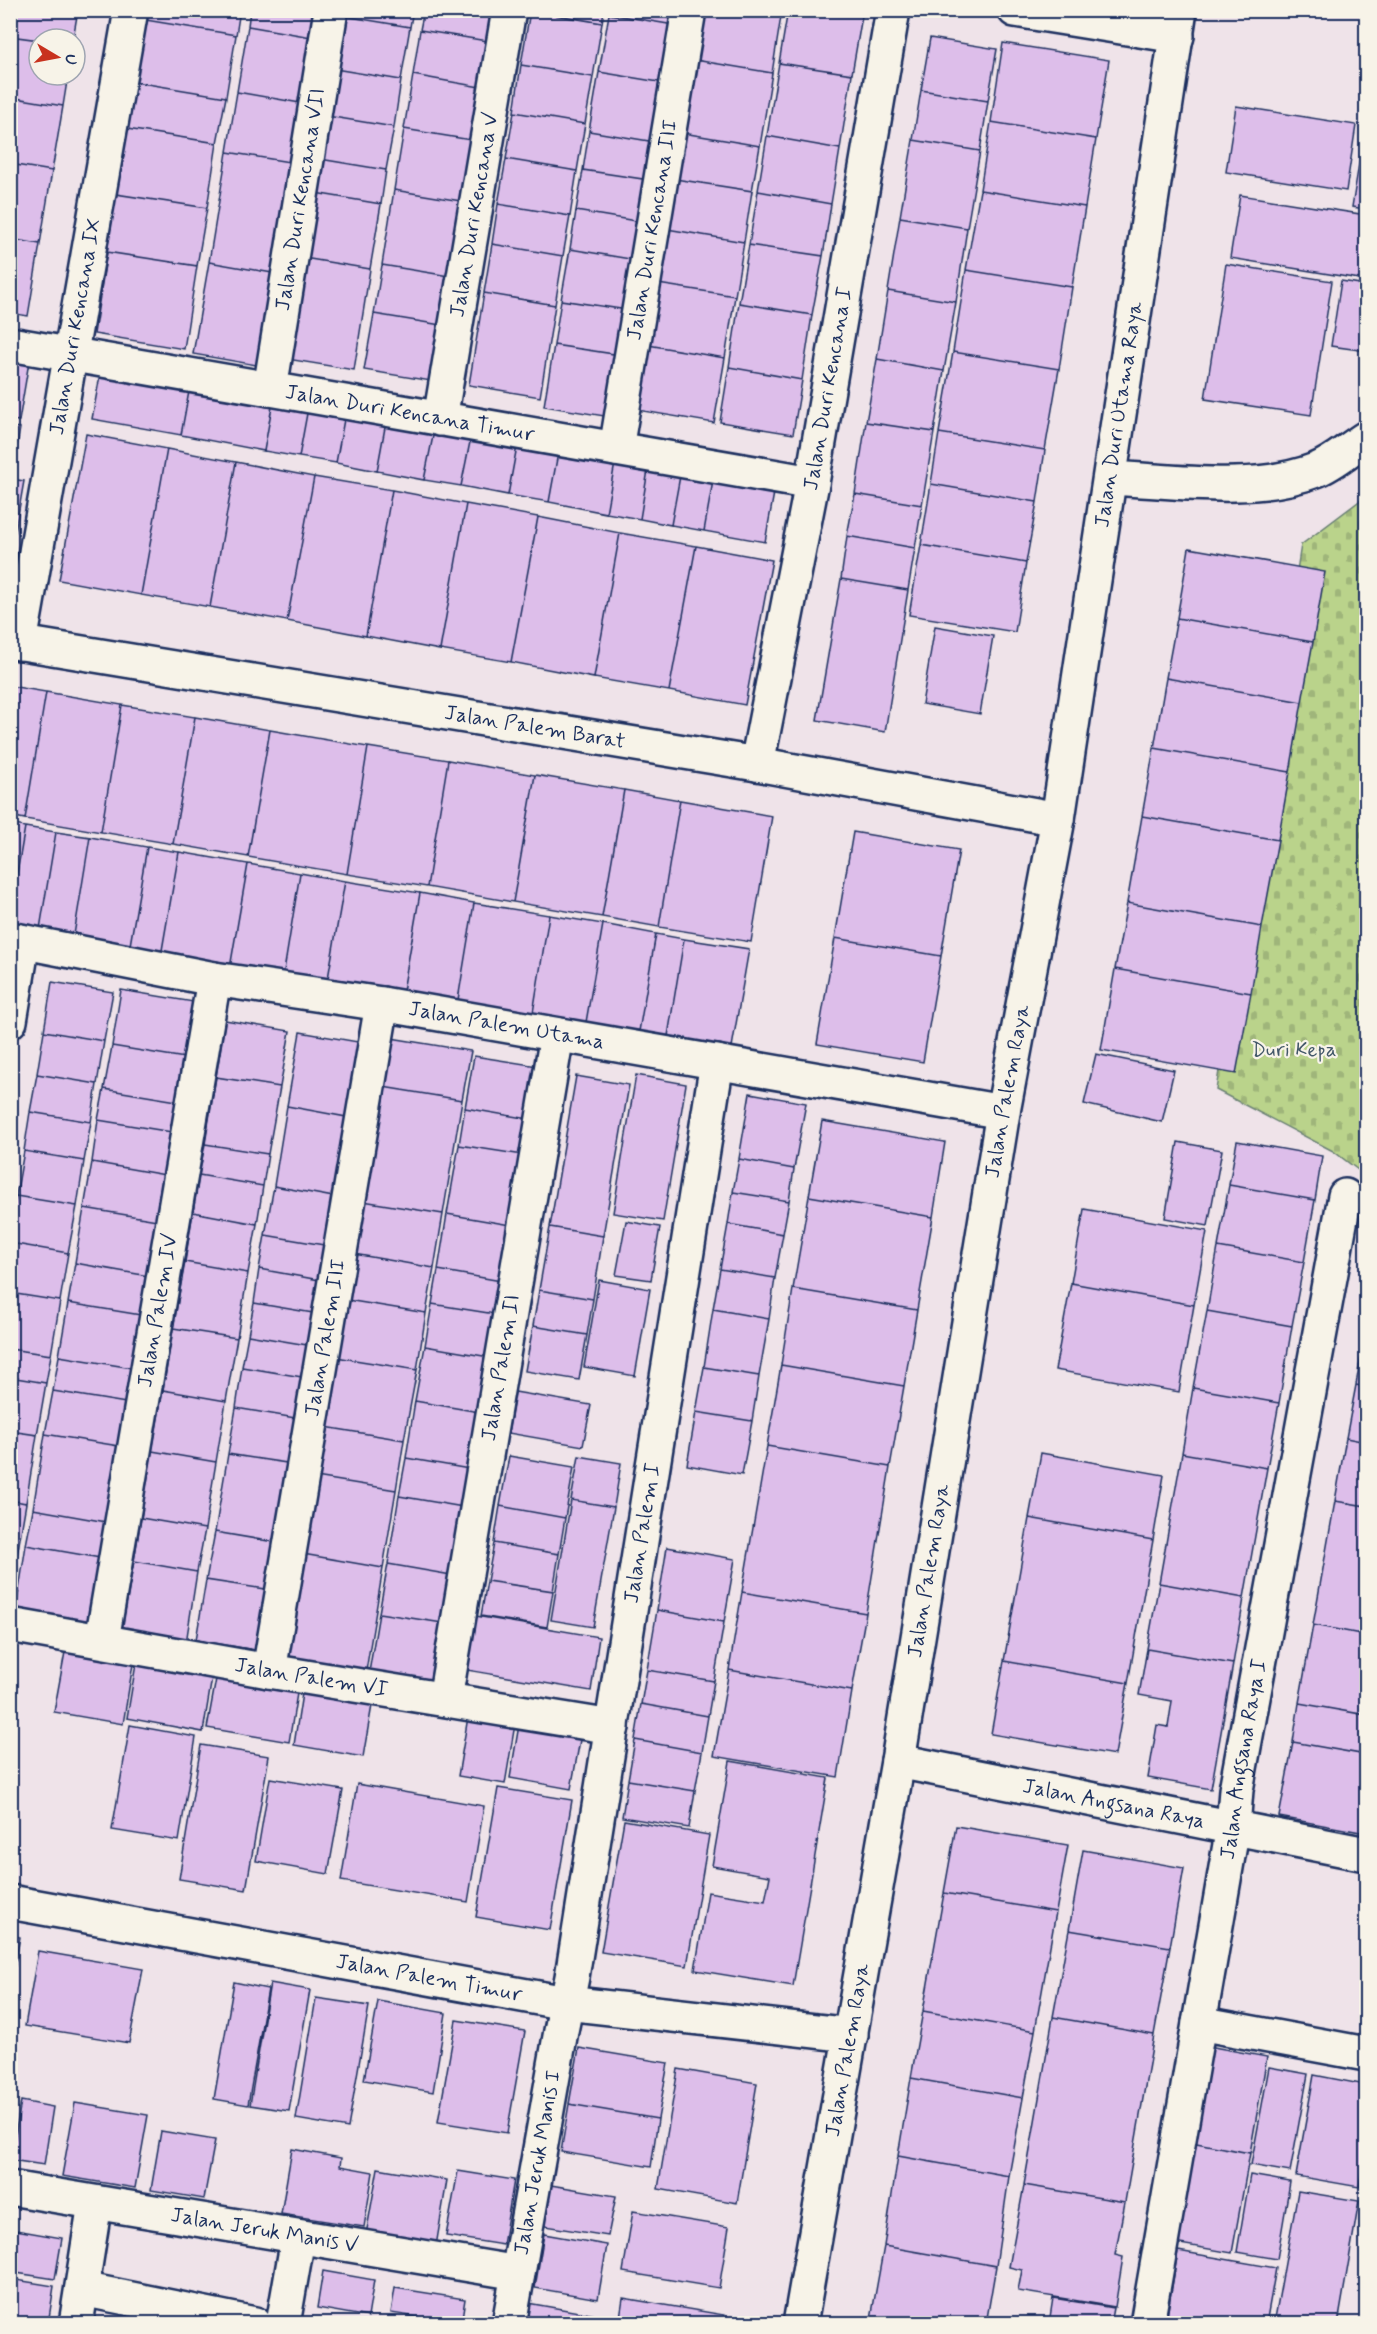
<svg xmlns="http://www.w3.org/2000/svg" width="1377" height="2334" viewBox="0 0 1377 2334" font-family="Mynerve,sans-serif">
<defs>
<pattern id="cemetery-stones" width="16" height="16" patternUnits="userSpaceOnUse" patternTransform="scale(1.5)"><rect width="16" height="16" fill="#bad38b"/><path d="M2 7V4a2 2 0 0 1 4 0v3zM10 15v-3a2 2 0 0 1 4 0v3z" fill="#9fb57a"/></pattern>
</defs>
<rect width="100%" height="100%" fill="#efe3e9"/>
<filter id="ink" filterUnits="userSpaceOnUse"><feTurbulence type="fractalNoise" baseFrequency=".0167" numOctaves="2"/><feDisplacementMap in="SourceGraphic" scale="12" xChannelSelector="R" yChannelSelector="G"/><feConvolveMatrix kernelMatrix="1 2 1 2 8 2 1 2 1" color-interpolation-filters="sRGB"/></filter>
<g filter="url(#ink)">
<path fill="url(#cemetery-stones)" stroke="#6a8174" stroke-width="1.5" d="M1366 496V1176L1333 1151 1216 1090 1301 545Z"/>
<path fill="#ddbeea" stroke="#1b2f5e" stroke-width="1.5" d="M10 10H78L73 39 39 40 10 36Z
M147 10H240L236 35 146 20Z
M250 10H321L317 38 248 26Z
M345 10H413L410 27 344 16Z
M424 10H493L487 41 420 30Z
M530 10H604L602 23Z
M609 10H677L674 25 609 14Z
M703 10H782L772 73 695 60Z
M788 10H863L852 74 779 63Z
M530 11 602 23 593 77 521 65Z
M609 14 674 25 665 83 599 72Z
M344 16 410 27 401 80 335 69Z
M146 20 236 35 226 97 135 82Z
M248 26 317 38 306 104 237 92Z
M420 30 487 41 480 87 413 75Z
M10 36 39 40V75H68L63 106 10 97Z
M930 38 997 49 988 101 921 90Z
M1003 43 1109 60 1096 139 991 122Z
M695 60 772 73 760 146 683 133Z
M779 63 852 74 840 149 767 136Z
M521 65 593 77 585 124 514 112Z
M335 69 401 80 394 127 327 116Z
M599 72 665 83 655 142 589 131Z
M413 75 480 87 471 140 404 129Z
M135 82 226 97 217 143 127 129Z
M921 90 988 101 980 151 913 140Z
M237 92 306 104 296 163 227 152Z
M10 97 63 106 52 171 10 164Z
M1236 106 1356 125 1346 191 1226 172Z
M514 112 585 124 577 171 506 159Z
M327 116 394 127 386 170 320 159Z
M991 122 1096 139 1085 207 980 190Z
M1365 127H1366V209L1352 207Z
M127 129 217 143 207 208 116 194Z
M404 129 471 140 461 201 394 190Z
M589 131 655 142 649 180 583 170Z
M683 133 760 146 752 191 675 179Z
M767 136 840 149 831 204 758 191Z
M913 140 980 151 967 228 900 217Z
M227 152 296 163 278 274 209 262Z
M320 159 386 170 381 204 315 193Z
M506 159 577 171 570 216 498 204Z
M10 164 52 171 40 244 10 239Z
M583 170 649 180 642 222 576 211Z
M675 179 752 191 744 242 667 229Z
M394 190 461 201 449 276 382 265Z
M980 190 1085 207 1072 287 966 270Z
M758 191 831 204 823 256 749 245Z
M315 193 381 204 370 269 304 258Z
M116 194 207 208 197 266 107 252Z
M1240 195 1366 215V280L1230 258Z
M498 204 570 216 563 256 492 244Z
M576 211 642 222 636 260 570 249Z
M900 217 967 228 956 302 888 291Z
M667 229 744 242 735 296 658 284Z
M10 239 40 244 28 316 10 313Z
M492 244 563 256 555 305 484 293Z
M749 245 823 256 812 315 739 303Z
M570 249 636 260 627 310 561 300Z
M107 252 197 266 184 349 94 334Z
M304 258 370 269 354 370 287 359Z
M209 262 278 274 262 366 193 354Z
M1226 264 1332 281 1311 415 1205 399Z
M382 265 449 276 441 325 374 314Z
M966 270 1072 287 1059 369 953 352Z
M1341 281 1366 285V351L1331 346Z
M658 284 735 296 725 358 648 345Z
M888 291 956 302 944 371 877 359Z
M484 293 555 305 540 397 469 385Z
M561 300 627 310 620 355 554 345Z
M739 303 812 315 802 380 729 367Z
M374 314 441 325 431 381 364 370Z
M554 345 620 355 610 417 544 406Z
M648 345 725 358 714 423 637 410Z
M953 352 1059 369 1045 450 939 433Z
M10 353 30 356 19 421 10 420Z
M877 359 944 371 934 432 866 422Z
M729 367 802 380 793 434 720 422Z
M101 370 190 386 181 435 92 419Z
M190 386 273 401 264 451 181 435Z
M273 401 308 408 299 457 264 451Z
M308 408 345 414 336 463 299 457Z
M345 414 386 422 377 471 336 463Z
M386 422 434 431 424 480 377 471Z
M866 422 934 432 922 505 855 494Z
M10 427 20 428 13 472H10Z
M434 431 471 437 461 486 424 480Z
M939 433 1045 450 1037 502 931 484Z
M86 434 167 449 141 595 59 580Z
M471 437 517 446 508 495 461 486Z
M517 446 558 453 549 502 508 495Z
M167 449 236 462 210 607 141 595Z
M558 453 615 463 606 513 549 502Z
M236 462 314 477 287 621 210 607Z
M615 463 648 470 640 519 606 513Z
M648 470 680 476 671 525 640 519Z
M680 476 713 481 704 531 671 525Z
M314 477 392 490 366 636 287 621Z
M10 479 24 481 15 532H10Z
M713 481 774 493 765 542 704 531Z
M931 484 1037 502 1026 563 921 545Z
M392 490 466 504 440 650 366 636Z
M855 494 922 505 915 548 847 536Z
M466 504 538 517 511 662 440 650Z
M538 517 620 533 594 678 511 662Z
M620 533 696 546 669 691 594 678Z
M847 536 915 548 908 590 841 579Z
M921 545 1026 563 1015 632 909 615Z
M696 546 772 560 745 705 669 691Z
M1189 548 1325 572 1313 642 1177 618Z
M841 579 908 590 885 732 817 720Z
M1177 618 1313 642 1302 702 1166 678Z
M935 626 993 636 980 714 922 704Z
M1166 678 1302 702 1290 772 1154 748Z
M10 686 46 692 25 819 10 816Z
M46 692 122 705 101 832 25 819Z
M122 705 195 717 173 844 101 832Z
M195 717 270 730 248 857 173 844Z
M270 730 368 747 347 874 248 857Z
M368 747 448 760 427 887 347 874Z
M1154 748 1290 772 1278 840 1142 816Z
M448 760 535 775 513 902 427 887Z
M535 775 624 790 602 917 513 902Z
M624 790 680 800 659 927 602 917Z
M680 800 772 816 751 942 659 927Z
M1142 816 1278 840 1262 927 1127 903Z
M10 824 25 827 10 914Z
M25 827 56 832 39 935 10 930V914Z
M56 832 90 837 73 941 39 935Z
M853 832 959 850 941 956 835 938Z
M90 837 147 847 129 951 73 941Z
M147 847 179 852 161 956 129 951Z
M179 852 248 864 230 968 161 956Z
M248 864 300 873 283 977 230 968Z
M300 873 345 881 327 984 283 977Z
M345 881 420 893 402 997 327 984Z
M420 893 474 903 457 1006 402 997Z
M474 903 549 915 532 1019 457 1006Z
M1127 903 1262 927 1251 993 1115 969Z
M549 915 603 924 585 1028 532 1019Z
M603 924 656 934 638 1037 585 1028Z
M656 934 684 939 667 1042 638 1037Z
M835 938 941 956 923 1062 817 1044Z
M684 939 749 949 731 1053 667 1042Z
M1115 969 1251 993 1236 1074 1101 1050Z
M52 982 113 992 104 1041 44 1031Z
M121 990 200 1003 191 1059 112 1046Z
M225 1020 290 1031 280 1087 216 1077Z
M44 1031 104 1041 97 1084 37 1074Z
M300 1032 364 1043 352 1118 287 1106Z
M391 1038 471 1051 462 1100 383 1087Z
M112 1046 191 1059 183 1102 104 1089Z
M1096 1054 1174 1070 1162 1122 1084 1104Z
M474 1056 544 1067 535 1120 465 1108Z
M37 1074 97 1084 91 1122 30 1112Z
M636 1075 686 1084 663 1221 613 1213Z
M576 1076 629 1085 603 1236 550 1227Z
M216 1077 280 1087 268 1154 205 1144Z
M383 1087 462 1100 443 1214 363 1201Z
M104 1089 183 1102 178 1133 98 1120Z
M750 1093 806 1103 794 1169 739 1159Z
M287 1106 352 1118 339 1198 274 1186Z
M465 1108 535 1120 529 1156 459 1145Z
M30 1112 91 1122 84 1161 24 1151Z
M98 1120 178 1133 171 1176 92 1162Z
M822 1121 945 1142 933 1217 809 1196Z
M1237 1141 1322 1156 1315 1200 1229 1185Z
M1178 1142 1222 1150 1208 1226 1165 1218Z
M205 1144 268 1154 263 1186 199 1175Z
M459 1145 529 1156 516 1226 447 1214Z
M24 1151 84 1161 77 1206 16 1196Z
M739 1159 794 1169 789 1201 733 1192Z
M92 1162 171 1176 163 1221 84 1208Z
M199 1175 263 1186 257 1224 193 1212Z
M1229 1185 1315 1200 1304 1262 1218 1247Z
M274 1186 339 1198 330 1246 265 1235Z
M733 1192 789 1201 783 1234 728 1224Z
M16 1196 77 1206 68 1253 10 1243Z
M809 1196 933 1217 917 1310 793 1289Z
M363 1201 443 1214 434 1268 354 1254Z
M84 1208 163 1221 154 1277 75 1263Z
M1084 1209 1207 1231 1194 1305 1071 1283Z
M193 1212 257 1224 248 1273 185 1262Z
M447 1214 516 1226 507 1282 438 1270Z
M626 1221 660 1227 651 1280 616 1275Z
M728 1224 783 1234 775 1278 720 1269Z
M550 1227 603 1236 593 1299 539 1290Z
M265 1235 330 1246 325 1281 259 1269Z
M10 1243 68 1253 60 1301 10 1293Z
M1218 1247 1304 1262 1292 1326 1207 1311Z
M354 1254 434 1268 426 1313 347 1300Z
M185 1262 248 1273 237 1338 173 1328Z
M75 1263 154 1277 147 1316 68 1303Z
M259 1269 325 1281 319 1314 254 1303Z
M720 1269 775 1278 769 1319 713 1309Z
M438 1270 507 1282 501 1315 432 1304Z
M599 1280 650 1289 635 1376 584 1367Z
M1071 1283 1194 1305 1179 1392 1055 1370Z
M793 1289 917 1310 904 1386 781 1365Z
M539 1290 593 1299 587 1335 533 1326Z
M10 1293 60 1301 51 1355 10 1349Z
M347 1300 426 1313 417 1370 336 1357Z
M68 1303 147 1316 138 1369 59 1356Z
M254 1303 319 1314 313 1346 248 1335Z
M432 1304 501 1315 495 1358 425 1346Z
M713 1309 769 1319 759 1376 704 1367Z
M1207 1311 1292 1326 1279 1403 1193 1388Z
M533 1326 587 1335 579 1380 525 1371Z
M173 1328 237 1338 226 1401 163 1390Z
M1365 1331H1366V1387L1356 1385Z
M248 1335 313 1346 308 1378 242 1367Z
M425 1346 495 1358 485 1413 415 1401Z
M10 1349 51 1355 46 1383 10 1377Z
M59 1356 138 1369 132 1404 53 1391Z
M336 1357 417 1370 404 1440 325 1427Z
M781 1365 904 1386 890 1467 767 1446Z
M242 1367 308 1378 301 1419 236 1408Z
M704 1367 759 1376 752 1421 696 1412Z
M10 1377 46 1383 37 1435 10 1431Z
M1356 1385 1366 1387V1442L1346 1438Z
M1193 1388 1279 1403 1267 1468 1182 1453Z
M163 1390 226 1401 216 1462 152 1451Z
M53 1391 132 1404 125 1447 45 1434Z
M515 1392 591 1405 583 1446 508 1433Z
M415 1401 485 1413 475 1470 406 1458Z
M236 1408 301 1419 293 1464 228 1454Z
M696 1412 752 1421 742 1475 687 1465Z
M325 1427 404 1440 396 1490 316 1477Z
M10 1431 37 1435 26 1503 10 1500Z
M45 1434 125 1447 112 1523 33 1509Z
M1346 1438 1366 1442V1506L1335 1501Z
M767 1446 890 1467 866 1613 742 1592Z
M152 1451 216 1462 205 1529 141 1518Z
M1041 1453 1164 1475 1153 1540 1029 1518Z
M1182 1453 1267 1468 1244 1598 1159 1583Z
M228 1454 293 1464 280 1543 215 1532Z
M509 1456 574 1467 565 1518 500 1506Z
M579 1456 621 1463 614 1507 571 1500Z
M406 1458 475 1470 469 1508 399 1496Z
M316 1477 396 1490 383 1568 303 1554Z
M399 1496 469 1508 457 1576 388 1564Z
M10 1500 26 1503 18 1550 10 1549Z
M571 1500 614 1507 593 1627 551 1620Z
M1335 1501 1366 1506V1635L1313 1625Z
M500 1506 565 1518 559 1554 494 1543Z
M33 1509 112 1523 106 1559 26 1545Z
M141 1518 205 1529 197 1572 134 1561Z
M1029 1518 1153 1540 1128 1683 1004 1661Z
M215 1532 280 1543 272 1590 206 1580Z
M494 1543 559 1554 553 1591 487 1581Z
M26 1545 106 1559 95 1623 16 1609Z
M667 1547 735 1559 724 1622 657 1610Z
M10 1549 18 1550 10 1594Z
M303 1554 383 1568 365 1677 285 1663Z
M134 1561 197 1572 186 1643 121 1633Z
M388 1564 457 1576 449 1624 379 1613Z
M206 1580 272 1590 261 1651 196 1640Z
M487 1581 553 1591 547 1627 481 1616Z
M1159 1583 1244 1598 1233 1664 1147 1649Z
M742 1592 866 1613 852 1691 729 1670Z
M657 1610 724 1622 714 1681 647 1670Z
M379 1613 449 1624 438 1690 368 1678Z
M464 1614 599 1637 591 1691 455 1668Z
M1313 1625 1366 1635V1715L1299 1703Z
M67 1641 135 1652 123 1724 54 1712Z
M1147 1649 1233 1664 1211 1789 1148 1778 1157 1725 1168 1727 1172 1701 1139 1695Z
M138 1652 214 1665 203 1732 127 1718Z
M1004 1661 1128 1683 1115 1755 991 1734Z
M218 1668 299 1681 289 1742 207 1728Z
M647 1670 714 1681 708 1716 641 1704Z
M729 1670 852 1691 838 1777 714 1756Z
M304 1681 374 1694 363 1757 294 1745Z
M1299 1703 1366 1715V1755L1293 1742Z
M641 1704 708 1716 702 1752 635 1740Z
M469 1711 516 1718 505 1784 458 1776Z
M520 1719 582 1729 571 1789 510 1778Z
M130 1725 196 1737 179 1841 112 1830Z
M635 1740 702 1752 695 1791 628 1780Z
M1293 1742 1366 1755V1833L1279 1817Z
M201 1745 269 1756 246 1890 179 1879Z
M730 1761 828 1778 793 1986 695 1970 708 1892 765 1901 770 1876 712 1866Z
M270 1778 343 1790 328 1874 256 1861Z
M628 1780 695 1791 689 1828 622 1817Z
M357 1784 484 1806 468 1902 341 1881Z
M498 1788 572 1800 550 1930 476 1917Z
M624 1820 709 1835 687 1966 601 1952Z
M956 1826 1068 1845 1056 1912 944 1893Z
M1083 1850 1184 1868 1170 1947 1069 1930Z
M944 1893 1056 1912 1035 2031 923 2011Z
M1069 1930 1170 1947 1154 2035 1053 2017Z
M10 1935 20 1937 10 1990Z
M38 1951 143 1969 129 2043 25 2026Z
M234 1982 268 1989 248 2105 214 2099Z
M270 1983 310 1990 289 2111 250 2105Z
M316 1998 369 2006 348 2128 296 2119Z
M378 2001 446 2013 433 2092 364 2080Z
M923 2011 1035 2031 1023 2098 911 2078Z
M1053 2017 1154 2035 1125 2202 1024 2185Z
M456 2020 525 2031 507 2133 438 2122Z
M1208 2046 1267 2057 1250 2153 1191 2142Z
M579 2048 668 2063 658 2119 569 2104Z
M1269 2067 1308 2074 1290 2172 1251 2165Z
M678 2069 757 2083 737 2203 658 2189Z
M1314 2075 1366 2085V2144L1359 2187 1296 2176Z
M911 2078 1023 2098 1009 2176 898 2156Z
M10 2099 14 2100 10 2122Z
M21 2101 53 2107 44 2165 11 2160Z
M75 2103 148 2115 135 2188 62 2176Z
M569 2104 658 2119 651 2167 561 2152Z
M161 2131 215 2140 204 2199 151 2190Z
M1191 2142 1250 2153 1232 2253 1174 2243Z
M292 2149 341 2158 340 2166 373 2172 364 2227 281 2214Z
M898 2156 1009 2176 996 2266 884 2246Z
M378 2168 447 2180 435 2252 365 2240Z
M458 2171 514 2180 503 2245 446 2236Z
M1250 2175 1290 2182 1277 2259 1237 2252Z
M545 2184 616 2196 608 2236 538 2225Z
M1024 2185 1125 2202 1115 2255 1123 2257 1115 2307 1018 2291 1022 2270 1009 2267Z
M1298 2191 1359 2201 1338 2324H1274Z
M633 2211 729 2227 719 2288 623 2272Z
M10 2229 62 2238 55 2279 10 2272Z
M544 2234 607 2245 598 2299 535 2288Z
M884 2246 996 2266 986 2324H870Z
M1178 2251 1276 2268 1266 2324H1207L1167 2316Z
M323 2271 374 2280 368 2317 317 2308Z
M10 2279 54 2286 48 2324H10Z
M395 2288 465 2299 461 2324 391 2313Z
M623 2298 724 2315 723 2324H619Z
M1053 2298 1113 2308 1110 2324H1049Z
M522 2302 596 2315 594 2324H519Z
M326 2320 349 2324H326Z"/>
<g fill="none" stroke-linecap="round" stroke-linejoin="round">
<g stroke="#1b2f5e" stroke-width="38">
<g id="minor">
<path d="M1015 10 1177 36"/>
<path id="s1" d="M10 344 812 483"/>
<path id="s2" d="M270 389 331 10"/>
<path id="s3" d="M440 419 509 10"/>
<path id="s4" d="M616 449 689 10"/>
<path d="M1110 478C1175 481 1254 494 1316 470 1334 463 1350 448 1366 438"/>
<path id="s5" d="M10 641 757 764 1058 819"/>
<path id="s6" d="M20 643 131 10"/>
<path id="s7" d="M757 764 812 483 893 10"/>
<path id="s8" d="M10 939 214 979 382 1004 1003 1112"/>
<path d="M10 1021 23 942"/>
<path id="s9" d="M10 1625 269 1671 612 1727"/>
<path id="s10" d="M102 1640 214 979"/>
<path id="s11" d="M269 1671 382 1004"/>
<path id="s12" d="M445 1699 557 1035"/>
<path id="s13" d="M898 1761 1366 1854"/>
<path id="s14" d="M10 1902 566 2003 851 2035"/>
<path d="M1199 2023 1366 2054"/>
<path id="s15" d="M10 2188 518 2273"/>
<path d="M82 2289 255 2324"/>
<path d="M76 2324 95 2203"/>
<path d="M283 2324 298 2238"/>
<path id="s16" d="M509 2324 561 2031 572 1977 717 1062"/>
<path id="s17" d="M800 2324 898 1761 1003 1112 1058 819 1180 10"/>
<path id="s18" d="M1147 2324 1233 1827 1236 1790 1345 1196"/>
</g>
</g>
<use href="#minor" stroke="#f7f3e8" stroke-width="33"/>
</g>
</g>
<g text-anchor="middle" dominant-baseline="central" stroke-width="4.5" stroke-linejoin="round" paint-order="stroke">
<g font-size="21" fill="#1b2f5e" stroke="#f7f3e8">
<text stroke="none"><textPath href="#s2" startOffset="192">Jalan Duri Kencana VII</textPath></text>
<text stroke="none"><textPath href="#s3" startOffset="207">Jalan Duri Kencana V</textPath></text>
<text stroke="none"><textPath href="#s4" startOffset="222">Jalan Duri Kencana III</textPath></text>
<text stroke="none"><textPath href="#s6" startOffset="321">Jalan Duri Kencana IX</textPath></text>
<text stroke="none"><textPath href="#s7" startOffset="382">Jalan Duri Kencana I</textPath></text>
<text stroke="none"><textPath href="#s1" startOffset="406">Jalan Duri Kencana Timur</textPath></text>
<text stroke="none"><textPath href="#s17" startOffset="1936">Jalan Duri Utama Raya</textPath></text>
<text stroke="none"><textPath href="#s5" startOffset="532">Jalan Palem Barat</textPath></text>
<text stroke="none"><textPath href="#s8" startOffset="504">Jalan Palem Utama</textPath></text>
<text stroke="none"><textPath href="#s17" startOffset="1250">Jalan Palem Raya</textPath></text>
<text stroke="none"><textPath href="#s10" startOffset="334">Jalan Palem IV</textPath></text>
<text stroke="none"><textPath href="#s11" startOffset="338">Jalan Palem III</textPath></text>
<text stroke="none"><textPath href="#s12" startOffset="336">Jalan Palem II</textPath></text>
<text stroke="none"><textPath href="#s16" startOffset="802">Jalan Palem I</textPath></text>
<text stroke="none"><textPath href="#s17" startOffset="764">Jalan Palem Raya</textPath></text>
<text stroke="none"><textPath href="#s9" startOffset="306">Jalan Palem VI</textPath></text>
<text stroke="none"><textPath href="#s18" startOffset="573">Jalan Angsana Raya I</textPath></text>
<text stroke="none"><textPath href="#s13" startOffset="220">Jalan Angsana Raya</textPath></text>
<text stroke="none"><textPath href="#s14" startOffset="426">Jalan Palem Timur</textPath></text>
<text stroke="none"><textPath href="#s17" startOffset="278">Jalan Palem Raya</textPath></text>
<text stroke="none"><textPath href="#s16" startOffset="164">Jalan Jeruk Manis I</textPath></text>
<text stroke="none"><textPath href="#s15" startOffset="258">Jalan Jeruk Manis V</textPath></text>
</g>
<g font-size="21" fill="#435869" stroke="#f7f3e8">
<text x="1294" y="1050">Duri Kepa</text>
</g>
</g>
<rect width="1377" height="2334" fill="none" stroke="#f7f3e8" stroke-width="36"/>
<rect x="18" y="18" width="1341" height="2298" fill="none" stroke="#1b2f5e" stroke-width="2" filter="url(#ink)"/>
<g transform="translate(57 57) rotate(100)"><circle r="28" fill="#f7f3e8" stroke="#9fa5b1" stroke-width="1.5"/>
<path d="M0-4.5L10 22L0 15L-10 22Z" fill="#c8321e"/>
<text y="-9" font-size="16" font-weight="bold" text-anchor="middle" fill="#1b2f5e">U</text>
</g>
</svg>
